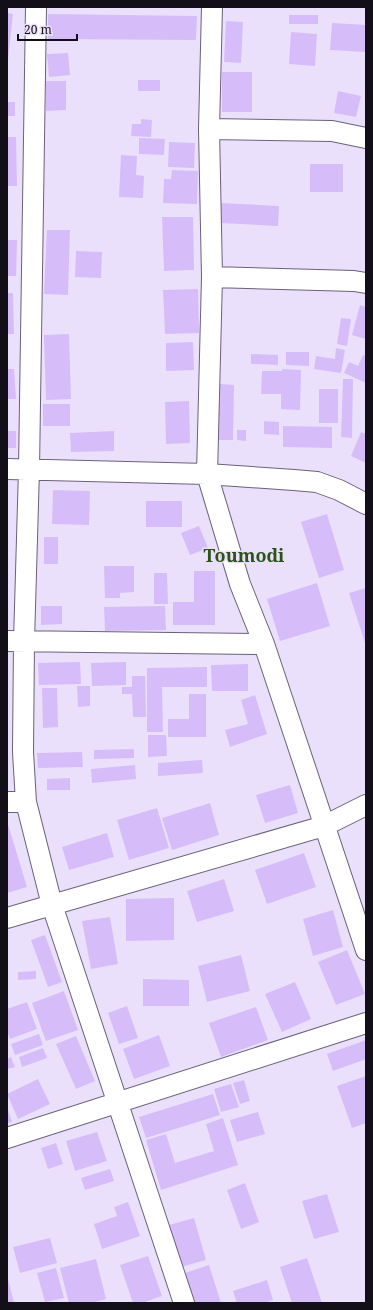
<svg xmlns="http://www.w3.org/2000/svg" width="373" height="1310" viewBox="0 0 373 1310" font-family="'Noto Serif',serif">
<rect width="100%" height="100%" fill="#ebe0fb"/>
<path fill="#d6bdf9" d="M7 13 13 14 8 60H7Z
M48 14 197 16 196 40 48 39Z
M289 15H318V24H289Z
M226 21 243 22 241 63 224 62Z
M332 23 366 25V52L330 50Z
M291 32 317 34 315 66 289 64Z
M68 53 70 75 49 77 47 54Z
M222 72H252V112H222Z
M138 80H160V91H138Z
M46 81H66V110L46 111Z
M338 91 361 96 356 117 334 113Z
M7 102H15V116H7Z
M141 119 152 120 151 137 131 136 132 124H141Z
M7 137H16L17 186H7Z
M139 138 165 139 164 155 139 154Z
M169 142 195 143 194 168 168 167Z
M121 155 137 156 136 175 144 176 143 198 119 197Z
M310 164H343V192H310Z
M172 170 198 171 197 204 163 203 164 179H171Z
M221 203 279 206 278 226 220 223Z
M162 217H193L194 270 164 271Z
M47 230H70L68 295 44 294Z
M7 240H17L16 276H7Z
M76 251 102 252 101 278 75 277Z
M198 289 199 333 165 334 163 290Z
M7 293H13L14 334H7Z
M360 305 366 307V339L352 335Z
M341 318 351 319 347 346 337 344Z
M69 334 71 399 46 400 44 335Z
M193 342 194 370 166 371V343Z
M336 348 345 350 341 373 314 369 316 356 335 359Z
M286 352H309V366L286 365Z
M251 354 278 355V365L251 364Z
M363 355 366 356V383L344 373 349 362 358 366Z
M7 369H14L16 399H7Z
M282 369 301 370 300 410 281 409V394H261L262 371H282Z
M343 379H353L352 438 341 437Z
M220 384 234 385 233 440H218Z
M319 389H338V423H319Z
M189 401 190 443 166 444 165 402Z
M43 404H70V426H43Z
M264 421 279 422V435L264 434Z
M283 426 332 427V448L283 447Z
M237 430H246V441L237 440Z
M7 431H16V448H7Z
M114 431V451L71 452 70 433Z
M361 432 366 434V463L351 456Z
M53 490 90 491 89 525 52 524Z
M146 501H182V527H146Z
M327 514 344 570 319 578 301 522Z
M199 526 208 548 190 555 181 533Z
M44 537H58V564H44Z
M104 566H134V592L120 593V598H105Z
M194 571H215V625H173V602H194Z
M154 573H167L168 604H154Z
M317 583 330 626 280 641 267 599Z
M366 588V646L349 593Z
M41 606H62V624L41 625Z
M165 606 166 630 105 631 104 607Z
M80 662 81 684 39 685 38 663Z
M126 662V685L92 686 91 663Z
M248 664V691H212L211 665Z
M207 667V687H162L163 732H147V668Z
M132 676H145L146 717H133L132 694H122V687H132Z
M77 686H90V706L78 707Z
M42 688H57L58 727 43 728Z
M189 694H206V737H168V719H189Z
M255 695 267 734 230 747 225 730 248 724 241 700Z
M148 735H166L167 756 148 757Z
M134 749V758L94 759V750Z
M82 752 83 767 38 768 37 753Z
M202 760 203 773 158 776V763Z
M135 765 136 779 92 783 91 769Z
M70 778V790H47V779Z
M290 785 298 813 265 823 256 795Z
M210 803 219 835 172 850 162 818Z
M157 808 169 848 129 860 117 820Z
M7 821 27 887 7 893Z
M107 833 114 857 69 870 62 847Z
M304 853 316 887 267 904 255 870Z
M224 879 234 911 197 922 187 891Z
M174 898V940L126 941V899Z
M333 910 343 947 313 956 303 919Z
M110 917 118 964 91 969 82 921Z
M45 935 62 982 48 987 31 940Z
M347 950 365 994 336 1005 318 962Z
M241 955 250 991 207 1002 198 966Z
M36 971V979L18 980V972Z
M143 979 189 980V1006H143Z
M295 982 311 1019 282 1032 265 994Z
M64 991 78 1030 46 1041 32 1003Z
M27 1002 37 1029 10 1039 7 1031V1009Z
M127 1006 138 1038 119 1044 108 1013Z
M256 1007 268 1040 221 1057 209 1023Z
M39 1034 43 1045 15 1055 11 1044Z
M159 1035 170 1066 134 1079 123 1049Z
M76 1036 95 1081 76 1089 56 1044Z
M366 1040V1059L333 1071 327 1054Z
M43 1048 47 1058 22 1067 19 1057Z
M11 1057 15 1067 7 1069V1059Z
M366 1076V1123L352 1128 337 1086Z
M38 1079 50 1104 18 1119 7 1094Z
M244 1080 250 1101 240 1104 233 1083Z
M231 1084 239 1107 221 1112 214 1089Z
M213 1094 220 1115 146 1138 139 1117Z
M7 1107 12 1122 7 1123Z
M258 1112 265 1134 237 1142 230 1120Z
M223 1118 238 1165 161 1190 146 1140 166 1134 175 1163 214 1151 206 1124Z
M97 1132 107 1161 75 1171 66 1141Z
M56 1143 63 1164 48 1169 41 1148Z
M110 1169 114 1181 85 1190 81 1178Z
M245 1183 259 1222 241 1229 227 1190Z
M327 1194 339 1232 314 1239 302 1201Z
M128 1202 140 1236 102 1249 94 1224 117 1216 114 1207Z
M194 1218 206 1260 181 1267 169 1225Z
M50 1238 57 1263 20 1273 13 1247Z
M148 1256 162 1296 142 1303H133L120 1265Z
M307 1258 322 1303H292L280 1267Z
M96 1259 106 1299 91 1303H69L60 1268Z
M209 1265 221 1303H195L185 1273Z
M56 1268 64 1298 45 1302 37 1273Z
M8 1279 14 1303H7Z
M267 1280 273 1300 264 1303H237L233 1291Z"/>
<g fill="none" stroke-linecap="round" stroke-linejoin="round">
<g stroke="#6b6178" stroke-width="22">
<path id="street" d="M36 7 29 469 24 642 23 752 26 802 52 905 184 1303
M212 7 209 129 212 277 207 474 240 584 264 644 366 950
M209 129 332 131 366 138
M212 277 354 281 366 283
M7 469 207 474 294 480 317 482 339 490 366 504
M7 641 264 644
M7 802H26
M7 918 324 826 366 805
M7 1138 366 1023"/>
</g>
<use href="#street" stroke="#fff" stroke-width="20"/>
</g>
<g text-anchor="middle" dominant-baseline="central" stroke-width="3" stroke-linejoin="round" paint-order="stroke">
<g font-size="18" font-weight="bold" fill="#2a5318" stroke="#ebe0fb">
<text x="244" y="555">Toumodi</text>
</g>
</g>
<rect width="373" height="1310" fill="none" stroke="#130f18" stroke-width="16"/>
<path d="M18 34v6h59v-6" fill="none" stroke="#130f18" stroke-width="2"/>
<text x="24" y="34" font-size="12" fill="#130f18" stroke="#ebe0fb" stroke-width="3" paint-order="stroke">20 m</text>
</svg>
